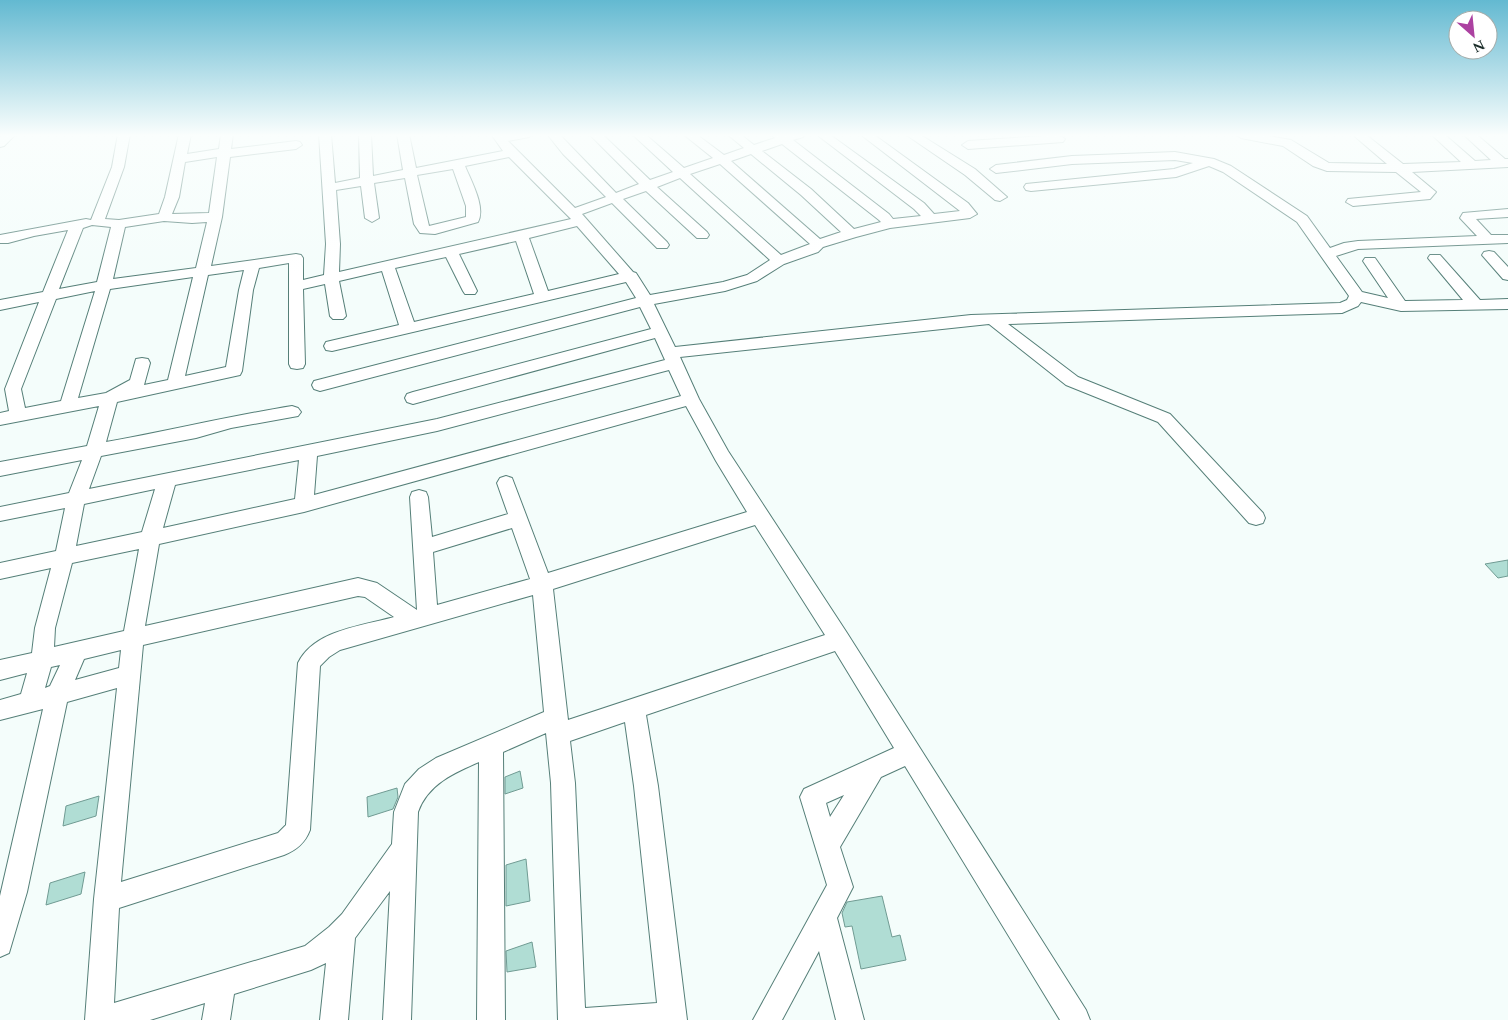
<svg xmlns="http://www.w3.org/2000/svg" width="1508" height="1020" viewBox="0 0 1508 1020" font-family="Spectral,serif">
<rect width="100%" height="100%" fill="#f4fdfb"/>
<path fill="#b0ddd4" stroke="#709b93" d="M1508 560V576L1498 578 1485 564Z
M520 771 523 788 505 794V777Z
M397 788 398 797 393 809 368 817 367 797Z
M99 796 96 816 63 826 66 806Z
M526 859 530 901 506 906V865Z
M85 872 81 894 46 905 50 883Z
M882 896 892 937 900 935 906 960 861 969 852 926 845 927 842 913 847 902Z
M532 942 536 967 507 972 506 951Z"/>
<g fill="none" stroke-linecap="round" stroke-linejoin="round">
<g stroke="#557f78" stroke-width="2">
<path id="minor" d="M3 134H16L4 146 0 147V137Z
M118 134H130L124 167 105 219 119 220 159 214 165 197 179 134H191L187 154 219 149 221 134H233L231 149 296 141 300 142 302 145 296 149 230 157 222 217 211 266 296 254 301 255 303 258V280L324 275 326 244 319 134H331L335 183 360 178 359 134H371L373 176 403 170 397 134H409L416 168 503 151 491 134H531L529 137 508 141 575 208 606 197 563 154 547 134H559L616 193 639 184 589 134H602L650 180 673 172 632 134H645L684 168 713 158 683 134H696L724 155 744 148 727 134H740L754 145 775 138 771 134H805L803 137 793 140 889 214 893 219 921 216 914 209 816 134H829L924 203 934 214 960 211 860 134H873L968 203 977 214 970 218 890 228 856 237 823 247 818 252 784 264 757 281 725 291 654 304 675 347 971 315 1340 303 1347 300 1349 296 1297 222 1223 172 1209 166 1176 177 1031 191 1026 190 1024 187 1026 184 1174 169 1193 163 1175 160 1072 164 996 173 990 169 996 165 1072 156 1175 152 1214 159 1231 166 1307 216 1330 248 1344 243 1358 241 1477 236 1460 218 1463 213 1508 209V217L1476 219 1491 235H1508V243L1358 249 1336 256 1362 292 1388 298 1363 261 1365 258H1375L1405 301 1463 300 1428 258 1430 255H1440L1480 300 1508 299V309L1401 311 1361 302 1358 306 1342 313 1008 324 1078 377 1170 414 1263 513 1265 518 1263 523 1256 525 1249 523 1158 422 1066 385 989 324 680 357 699 399 728 451 847 633 1086 1010 1090 1020H1060L905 766 881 777 840 847 853 887 837 918 864 1020H836L819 951 782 1020H753L827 885 800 797 804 789 894 748 835 651 646 715 658 786 687 1020H558L551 783 546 733 503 752 505 1020H477L479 762C454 773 428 784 418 812L411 1020H383L390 891 355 938 348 1020H320L326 963 311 970 234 994 230 1020H202L205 1003 150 1020H85L94 899 117 688 67 702 27 892 9 953 0 957V896L43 709 0 720V700L21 694 27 673 0 680V660L32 653 35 628 51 568 0 579V563L56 551 65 508 0 521V507L69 493 82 460 0 476V462L87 446 99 406 0 425V413L9 411 5 389 39 302 0 310V300L43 292 68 230 34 236 8 243H0V235L86 219 91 220 112 167ZM782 144 879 220 881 222 854 229 811 189 762 151ZM751 154 801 195 841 232 820 239 731 161ZM217 157 209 213 172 214 179 197 185 162ZM509 157 571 219 339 272 340 244 336 190 361 186 365 218 372 222 379 218 374 183 405 178 414 224 420 233 435 234 478 222C486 207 471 181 465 166ZM720 164 810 244 781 255 690 174ZM453 169 466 206V217L429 226 417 175ZM680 178 770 260 747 275 723 282 650 295 636 273 633 272 582 214 612 203 657 248H667L669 245 667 242 623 199 646 191 697 238H707L709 235 707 232 657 187ZM164 221 192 223 207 222 196 268 113 279 125 227ZM92 225 111 227 97 282 59 289 83 228ZM577 226 619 274 548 291 529 238ZM516 241 534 294 414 322 395 268 446 257 463 291 465 294H475L477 291 459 254ZM289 263V364L291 368 297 369 303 368 305 364 303 289 325 284 330 316 333 319H343L346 316 339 281 382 271 399 325 326 342 324 346 326 350 332 351 626 282 636 298 314 381 312 385 314 389 320 391 640 307 651 329 413 392 407 394 405 398 407 402 413 404 655 338 665 360 437 419 89 489 101 456 196 438 231 428 298 416 301 412 298 408 292 406C230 416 168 431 106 442L117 402 240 375 242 371 253 290 259 268ZM244 270 239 290 226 367 185 376 208 275ZM193 277 168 380 144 385 150 363 148 359 142 358 136 359 130 380 106 393 78 398 110 289ZM95 291 61 401 25 408 21 389 56 299ZM669 370 681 396 314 495 317 456 437 431ZM686 406 716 461 747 512 548 573 512 478 506 476 500 478 497 483 508 514 432 537 428 497 426 492 419 490 412 492 410 497 417 610 377 583 358 578 145 626 159 544 304 512ZM299 460 295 499 163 528 175 485ZM155 489 142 532 76 546 84 504ZM755 525 825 635 568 720 553 589ZM512 528 530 579 437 605 433 552ZM139 549 124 631 54 647 55 628 72 563ZM533 595 544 712 436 758 419 769 405 784 394 812 392 844 342 914 329 927 305 946 114 1003 119 908 284 855C297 850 305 843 310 830L320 666 329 657 340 650ZM358 596 365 597 394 617C362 626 314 630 298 663L286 825 278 833 121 882 143 645ZM121 650 119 668 75 680 84 659ZM60 665 50 686 45 688 51 667ZM625 722 634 786 657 1003 585 1008 575 783 570 741ZM844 795 830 817 826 803Z
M905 134H919L975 169 1007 197 1000 201 995 200 965 175Z
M1235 134H1258L1291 140 1329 163 1387 164 1352 134H1365L1403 164 1461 162 1431 134H1444L1475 161 1491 160 1463 134H1476L1505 159H1508V167L1412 172 1436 192 1430 199 1353 206 1346 202 1348 199 1421 192 1396 172 1327 171 1313 166 1283 146 1241 138Z
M1059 135 1065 139 1063 142 968 149 962 145 968 141Z
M1489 251 1494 252 1508 267V280L1503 279 1482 255 1484 252Z"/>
</g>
<use href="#minor" fill="#fff" fill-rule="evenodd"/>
</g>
<linearGradient id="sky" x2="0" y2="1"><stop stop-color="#63b9d1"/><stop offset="0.49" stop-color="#fafefd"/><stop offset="1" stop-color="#fafefd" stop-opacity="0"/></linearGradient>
<rect width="1508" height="276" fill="url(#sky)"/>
<g transform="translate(1473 35) rotate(153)"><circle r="24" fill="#ffffff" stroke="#a3aba9"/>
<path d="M0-4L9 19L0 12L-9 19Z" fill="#ac41a1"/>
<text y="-8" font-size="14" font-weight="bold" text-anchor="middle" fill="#1a2c29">N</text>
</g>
</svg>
